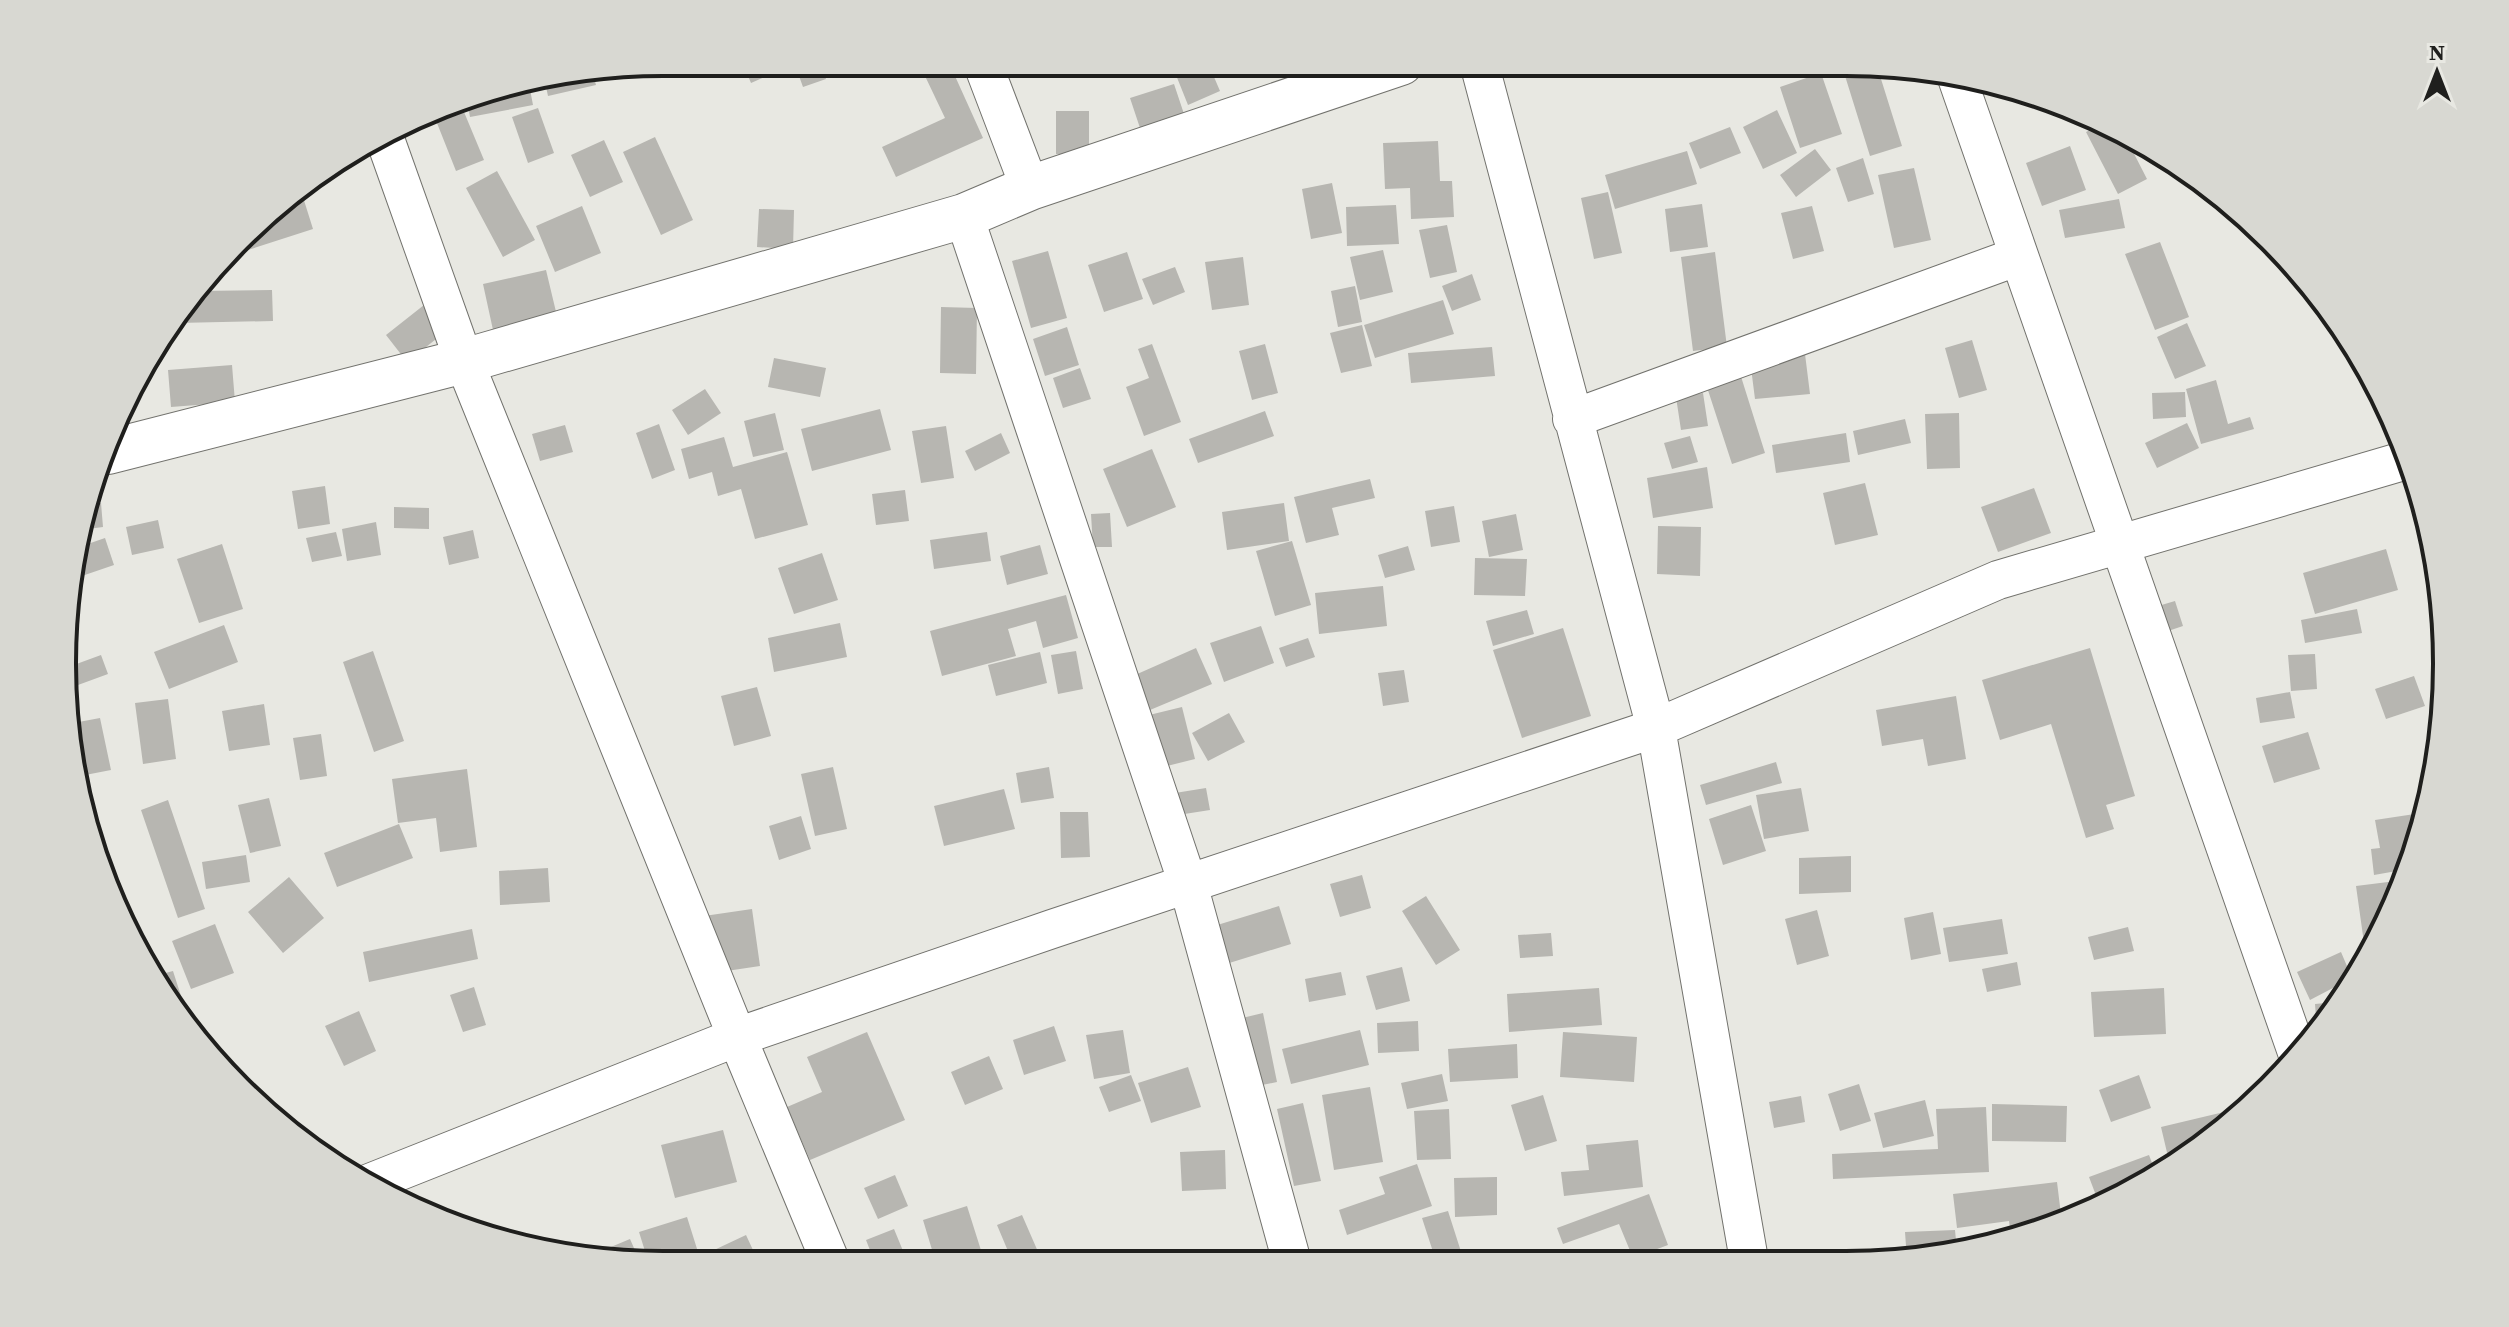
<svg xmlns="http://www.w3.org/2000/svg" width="2509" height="1327" viewBox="0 0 2509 1327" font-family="'Source Serif 4',serif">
<rect width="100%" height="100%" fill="#e8e8e2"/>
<path fill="#b7b6b1" d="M742 62H780L783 69 751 83Z
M794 62H820L826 79 803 87Z
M865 62H899L900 74 866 76Z
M1058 62H1089V71L1058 72Z
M1205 63H1208L1220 91 1188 105 1176 75Z
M1841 63H1876L1902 146 1870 156Z
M950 65 983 138 896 177 882 147 945 118 925 76Z
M1821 73 1842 134 1800 148 1780 87Z
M593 74 596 85 548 96 545 82Z
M529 84 533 105 470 117 466 96Z
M1174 84 1185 117 1141 131 1130 98Z
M459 100 484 160 456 171 433 113Z
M538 108 554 153 528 163 512 117Z
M1777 110 1797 153 1763 169 1743 127Z
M1056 111H1089V154H1056Z
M2105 122 2132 137 2127 140 2147 179 2118 194 2086 132Z
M1730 127 1741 153 1700 169 1689 143Z
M655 137 693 220 661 235 623 152Z
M604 140 623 182 590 197 571 155Z
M1438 141 1440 181H1452L1454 217 1411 219 1410 188 1385 189 1383 143Z
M2070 146 2086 190 2042 206 2026 163Z
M1815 149 1831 170 1796 197 1780 175Z
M1687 151 1697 184 1615 209 1605 175Z
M1863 158 1874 194 1848 202 1836 168Z
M1914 168 1931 240 1894 248 1878 175Z
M497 171 535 240 503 257 466 188Z
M1332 183 1342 233 1311 239 1302 189Z
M1608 192 1622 253 1594 259 1581 198Z
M302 194 313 229 248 250 245 242 284 200Z
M2119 199 2125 228 2065 238 2059 210Z
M1702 204 1708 247 1670 252 1665 209Z
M1396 205 1399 244 1347 246 1346 207Z
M582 206 601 253 555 272 536 226Z
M1812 206 1824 251 1793 259 1781 213Z
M759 209 794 210 793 249 757 247Z
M1447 225 1457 272 1430 278 1419 230Z
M2160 242 2189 317 2155 330 2125 254Z
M1383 250 1393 292 1360 300 1350 257Z
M1048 251 1067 318 1031 328 1012 261Z
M1127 252 1143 299 1104 312 1088 265Z
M1715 252 1727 347 1693 351 1681 257Z
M1243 257 1249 305 1212 310 1205 262Z
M1175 267 1185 292 1153 305 1142 279Z
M546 270 557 316 493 330 483 284Z
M1472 274 1481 300 1452 311 1442 286Z
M1355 286 1362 322 1338 327 1331 291Z
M272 290 273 321 177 323V315L199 291Z
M1443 300 1454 334 1375 358 1364 325Z
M424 305 445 332 407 362 386 335Z
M941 307 977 308 976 374 940 373Z
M2187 323 2206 366 2175 379 2157 337Z
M1362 325 1372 366 1341 373 1330 333Z
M1067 327 1079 365 1045 376 1033 339Z
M1972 340 1987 390 1959 398 1945 348Z
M1152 344 1181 422 1144 436 1126 387 1149 378 1138 349Z
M1265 344 1278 393 1252 400 1239 351Z
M1492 347 1495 376 1411 383 1408 353Z
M1805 354 1810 394 1755 399 1750 360Z
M774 358 826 368 820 397 768 387Z
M232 365 235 402 171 407 168 370Z
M1738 367 1765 453 1732 464 1704 378Z
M1080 368 1091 399 1063 408 1053 378Z
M2216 380 2228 424 2250 417 2254 429 2201 444 2186 389Z
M705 389 721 413 688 435 672 410Z
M2185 392 2186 417 2153 419 2152 393Z
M1703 393 1708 426 1681 430 1676 397Z
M880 409 891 450 812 471 801 429Z
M1265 411 1274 436 1198 463 1189 439Z
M775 413 784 450 753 457 744 421Z
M1959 413 1960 468 1927 469 1925 414Z
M1905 419 1911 443 1858 455 1853 431Z
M2187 423 2199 448 2157 468 2145 443Z
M659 424 675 470 652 479 636 433Z
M565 425 573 452 540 461 532 434Z
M946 426 954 478 921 483 912 431Z
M1001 433 1010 453 975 471 965 451Z
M1846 433 1850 462 1776 473 1772 445Z
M1690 436 1698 462 1672 469 1664 443Z
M724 437 733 467 787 452 808 525 755 539 741 489 718 496 712 472 689 479 681 449Z
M1152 449 1176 507 1127 527 1103 469Z
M1707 467 1713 508 1653 518 1647 478Z
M1370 479 1375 498 1332 508 1339 535 1306 543 1294 497Z
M1865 483 1878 535 1835 545 1823 493Z
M325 486 330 524 298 529 292 491Z
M2034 488 2051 533 1998 552 1981 507Z
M905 490 909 521 876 525 872 494Z
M101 503 103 527 80 530 84 504Z
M1284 503 1289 541 1227 550 1222 512Z
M1454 506 1460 542 1431 547 1425 511Z
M394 507 429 508V529L394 528Z
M1110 513 1112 547H1093L1091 514Z
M1516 514 1523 550 1489 557 1482 521Z
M158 520 164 548 132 555 126 527Z
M376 522 381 555 347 561 342 529Z
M1658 526 1701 527 1700 576 1657 574Z
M473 530 479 558 449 565 443 537Z
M336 532 342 556 312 562 306 538Z
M987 532 991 561 934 569 930 540Z
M105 538 114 565 76 578 79 547Z
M1292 541 1311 605 1275 616 1256 551Z
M222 544 243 609 199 623 177 559Z
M1040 545 1048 574 1007 585 1000 556Z
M1408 546 1415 570 1385 578 1378 555Z
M2386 549 2398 590 2315 614 2303 573Z
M822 553 838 600 794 614 778 568Z
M1475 558 1527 559 1525 596 1474 595Z
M1383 586 1387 626 1319 634 1315 593Z
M1066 595 1078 638 1043 648 1036 621 1008 629 1016 656 942 676 930 631Z
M2175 601 2183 626 2156 635 2148 609Z
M2357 609 2362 633 2305 643 2301 620Z
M1527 610 1534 634 1493 646 1486 621Z
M840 623 847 657 774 672 768 638Z
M224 625 238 662 169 689 154 652Z
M1261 626 1274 663 1224 682 1210 643Z
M1563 628 1591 716 1522 738 1493 650Z
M1308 638 1315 657 1286 667 1279 648Z
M1196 648 1212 684 1150 710 1135 675Z
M2090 648 2135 796 2106 805 2114 829 2086 838 2051 724 2000 740 1982 680Z
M373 651 404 741 374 752 343 662Z
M1076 651 1083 689 1058 694 1051 655Z
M1040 652 1047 683 996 696 988 665Z
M2315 654 2317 689 2291 691 2288 655Z
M101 655 108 674 78 685 71 666Z
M1404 670 1409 702 1383 706 1378 673Z
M2414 676 2425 706 2386 719 2375 689Z
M757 687 771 736 734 746 721 696Z
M2290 692 2295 718 2260 723 2256 698Z
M1956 696 1966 759 1928 766 1923 739 1882 746 1876 710Z
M168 699 176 759 143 764 135 703Z
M264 704 270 745 229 751 222 711Z
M1182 707 1195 759 1155 769 1141 717Z
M1229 713 1245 742 1208 761 1192 733Z
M100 718 111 770 80 776 68 724Z
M2308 732 2320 769 2274 783 2262 746Z
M321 734 327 776 300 780 293 738Z
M1776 762 1782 783 1706 805 1700 785Z
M833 767 847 829 815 836 801 774Z
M1049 767 1054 798 1021 803 1016 773Z
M467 769 477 847 440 852 436 818 398 823 392 779Z
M1206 788 1210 810 1178 815 1175 793Z
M1801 788 1809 831 1764 839 1756 795Z
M1004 789 1015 829 944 846 934 806Z
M269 798 281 846 250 853 238 805Z
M168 800 205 909 178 918 141 810Z
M1751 805 1766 851 1723 865 1709 819Z
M1060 812H1088L1090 857 1061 858Z
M2428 812 2408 869 2374 875 2371 849 2380 848 2375 820Z
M801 816 811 849 779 860 769 826Z
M399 824 413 858 337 887 324 853Z
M246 855 250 882 206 889 202 862Z
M1851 856V892L1799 894V858Z
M548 868 550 902 500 905 499 871Z
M1362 875 1371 908 1340 917 1330 884Z
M289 877 324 918 283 953 248 912Z
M2404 880 2385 930 2377 941 2364 943 2356 886Z
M1426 896 1460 950 1436 965 1402 911Z
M1279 906 1291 944 1226 964 1214 926Z
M752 909 760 966 713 973 704 916Z
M1817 910 1829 956 1797 965 1785 919Z
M1933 912 1941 954 1911 960 1904 918Z
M2002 919 2008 954 1949 962 1943 928Z
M215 924 234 973 191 989 172 941Z
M2128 927 2134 951 2094 960 2088 937Z
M472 929 478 959 369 982 363 952Z
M1551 933 1553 956 1520 958 1518 935Z
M2341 952 2352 978 2310 1000 2297 972Z
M2017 962 2021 985 1987 992 1982 969Z
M1402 967 1410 1001 1376 1010 1366 976Z
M173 971 181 996 173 999 158 975Z
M1341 972 1346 995 1309 1002 1305 979Z
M474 987 486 1025 463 1032 450 995Z
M1599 988 1602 1025 1509 1032 1507 994Z
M2164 988 2166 1034 2094 1037 2091 992Z
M2336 1002 2317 1031 2315 1004Z
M359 1011 376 1051 344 1066 325 1026Z
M1263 1013 1277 1082 1252 1087 1238 1019Z
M1418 1021 1419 1051 1378 1053 1377 1023Z
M1054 1026 1066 1061 1024 1075 1013 1040Z
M1123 1030 1130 1073 1094 1079 1086 1035Z
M1360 1030 1369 1065 1291 1084 1282 1049Z
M867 1032 905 1120 810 1160 787 1107 822 1092 807 1057Z
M1563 1032 1637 1037 1634 1082 1560 1077Z
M1517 1044 1518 1078 1450 1082 1448 1049Z
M989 1056 1003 1089 965 1105 951 1072Z
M1188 1067 1201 1107 1151 1123 1138 1083Z
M1442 1074 1448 1101 1407 1109 1401 1083Z
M1131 1075 1141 1101 1109 1112 1099 1087Z
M2139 1075 2151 1108 2111 1122 2099 1090Z
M1859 1084 1871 1121 1840 1131 1828 1094Z
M1370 1087 1383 1162 1334 1170 1322 1095Z
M1543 1095 1557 1141 1525 1151 1511 1105Z
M1801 1096 1805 1122 1774 1128 1769 1102Z
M1925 1100 1934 1136 1883 1148 1874 1113Z
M1303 1103 1321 1181 1294 1186 1277 1109Z
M1992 1104 2067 1106 2066 1142 1992 1141Z
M1986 1107 1989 1172 1833 1179 1832 1154 1938 1149 1936 1109Z
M2245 1107 2188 1157 2169 1161 2161 1127Z
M1449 1109 1451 1159 1417 1160 1414 1111Z
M723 1130 737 1182 675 1198 661 1145Z
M1638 1140 1643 1187 1564 1196 1561 1172 1589 1170 1586 1145Z
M1225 1150 1226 1189 1182 1191 1180 1152Z
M2149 1155 2157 1176 2100 1206 2089 1177Z
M1417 1164 1432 1206 1347 1235 1339 1210 1385 1194 1379 1177Z
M895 1175 908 1206 878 1219 864 1188Z
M1497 1177V1215L1455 1217 1454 1178Z
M2057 1182 2062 1223 2011 1237 2009 1221 1957 1228 1953 1194Z
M1649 1194 1668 1245 1633 1258 1619 1224 1563 1244 1557 1228Z
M967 1206 985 1263H936L923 1220Z
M1448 1211 1464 1261H1436L1422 1218Z
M1022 1215 1039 1254 1020 1263H1013L997 1225Z
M687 1217 698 1252 661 1264H649L639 1232Z
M2003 1228 2006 1238 1974 1247 1971 1239Z
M894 1229 908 1263H875L866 1240Z
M1955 1230 1957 1251 1924 1260H1907L1905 1232Z
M746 1235 759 1263H718L712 1251Z
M630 1239 641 1264 603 1260 599 1252Z
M1398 1249 1399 1261 1350 1262V1252Z"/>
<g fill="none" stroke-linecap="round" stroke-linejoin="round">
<g stroke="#72726d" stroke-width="40">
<path id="street" d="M982 62 1030 188
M1479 63 1656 728 1749 1260
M1956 75 2299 1058
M385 139 464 361 737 1037 831 1263
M964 216 1188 884 1292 1262
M1572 419 2019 256
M367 1184 737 1037 1052 929 1656 728 1998 580 2410 459"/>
</g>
<g stroke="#72726d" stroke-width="46">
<path id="secondary" d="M108 452 464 361 964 216 1030 188 1401 63"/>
</g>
<use href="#street" stroke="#fff" stroke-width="38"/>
<use href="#secondary" stroke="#fff" stroke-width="44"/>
</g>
<path d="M0 0H2509V1327H0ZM663 76H1846A587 587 0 0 1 2433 663V664A587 587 0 0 1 1846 1251H663A587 587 0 0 1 76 664V663A587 587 0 0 1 663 76Z" fill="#d8d8d2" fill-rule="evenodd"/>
<path fill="none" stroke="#1f1f1d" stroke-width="4" d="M663 76H1846A587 587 0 0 1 2433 663V664A587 587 0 0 1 1846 1251H663A587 587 0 0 1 76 664V663A587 587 0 0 1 663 76Z"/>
<g transform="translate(2437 72)" stroke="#e8e8e2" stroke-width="6" paint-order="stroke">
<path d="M0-6L14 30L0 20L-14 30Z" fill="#1f1f1d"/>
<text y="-12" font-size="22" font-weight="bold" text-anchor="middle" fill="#1f1f1d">N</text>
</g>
</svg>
